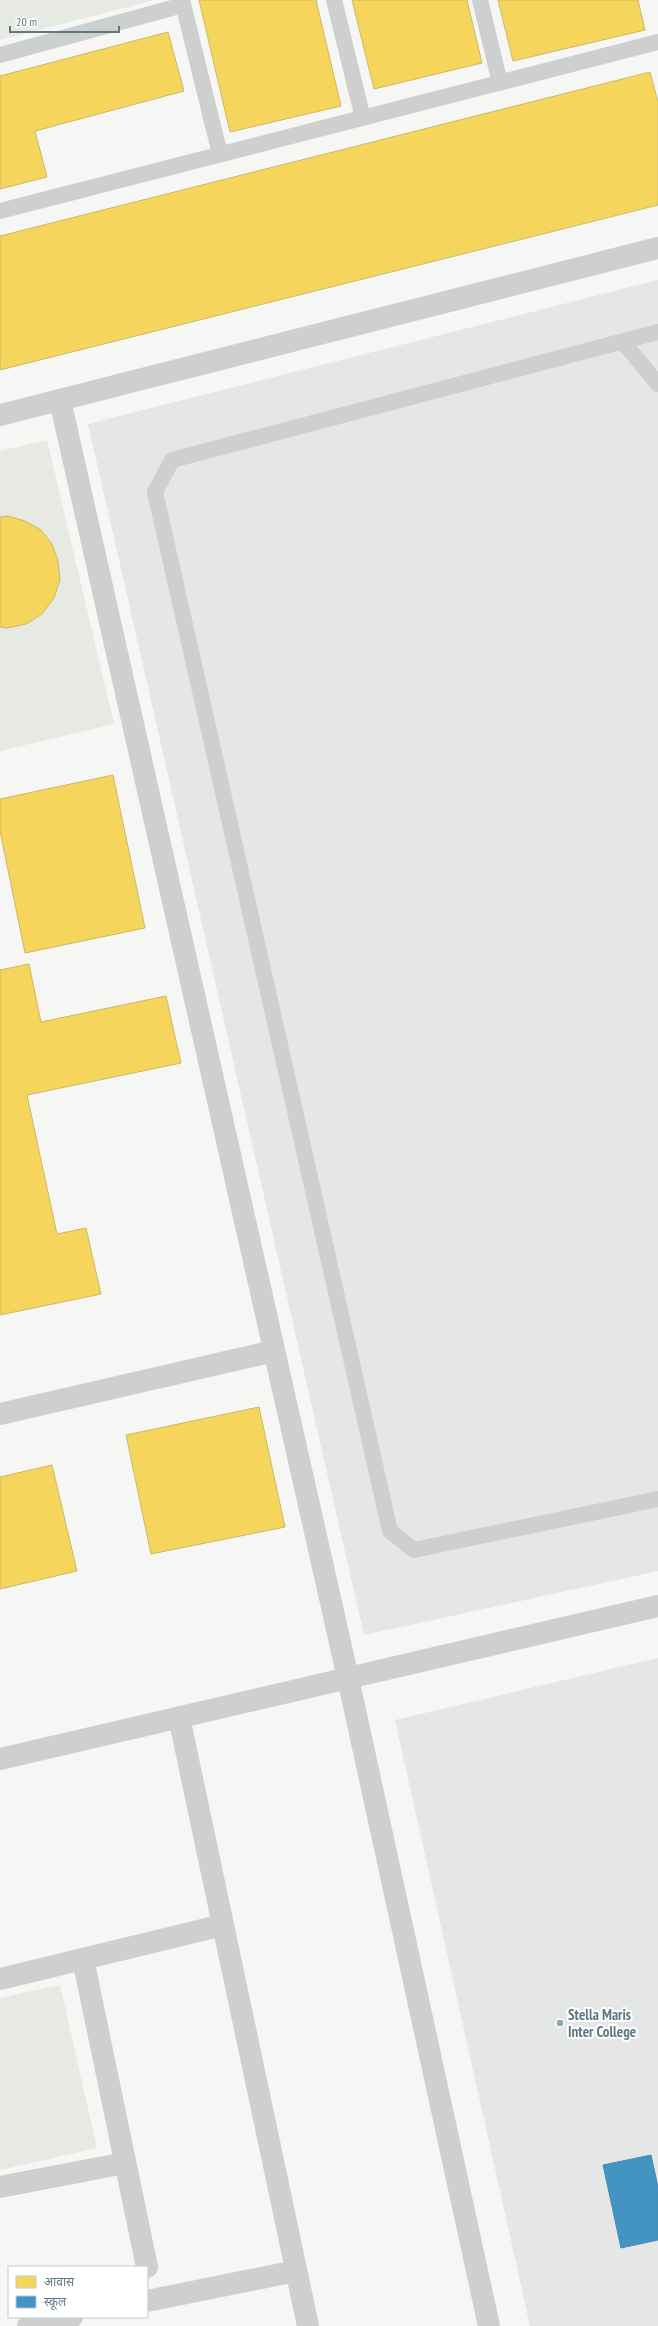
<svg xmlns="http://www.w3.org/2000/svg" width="658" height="2326" viewBox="0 0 658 2326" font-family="'PT Sans Narrow','Noto Sans Devanagari',sans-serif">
<rect width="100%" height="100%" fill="#f6f6f5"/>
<path fill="#e4e7e6" d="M658 280V1571L364 1635 88 424Z
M658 1658V2326H530L395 1720Z"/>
<path fill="#e7eae3" d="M0 0H155L0 40Z
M47 440 114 724 0 751V451Z
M60 1985 97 2148 0 2170V1998Z"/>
<path fill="#f6d55c" stroke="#c9b967" d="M199 0H316L341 106 230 132Z
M352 0H467L482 63 374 89Z
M498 0H638L645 30 513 61Z
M168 32 184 91 35 131 47 177 0 189V76Z
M650 72 658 102V205L0 370V236Z
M8 516 25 521 41 530 52 544 58 561 60 580 54 598 42 614 26 624 7 628 0 627V517Z
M113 775 145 928 25 953 0 831V799Z
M29 964 41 1022 166 996 181 1063 27 1095 57 1234 86 1228 101 1294 0 1315V970Z
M259 1407 285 1527 151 1554 126 1435Z
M52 1465 77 1571 0 1589V1477Z"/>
<path fill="#4393c3" stroke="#4b8bb0" d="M651 2155 658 2187V2240L621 2248 603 2165Z"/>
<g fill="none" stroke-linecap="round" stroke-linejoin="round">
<path stroke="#ced0d0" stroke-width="16" d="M182 0 220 154
M334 0 363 118
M480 0 500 83
M0 55 183 5
M0 211 658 42
M658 332 172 460 155 492 390 1531 414 1550 658 1499
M623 342 658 384"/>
<path stroke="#ced0d0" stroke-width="22" d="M60 400 348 1678 489 2326
M0 415 658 248
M0 1414 274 1351
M179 1717 308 2326
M0 1759 658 1606
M83 1959 147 2267
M0 1979 223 1925
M0 2187 125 2163
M147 2301 296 2271
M28 2326 72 2317"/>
</g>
<circle fill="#94a5aa" stroke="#fff" stroke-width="1.5" cx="560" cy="2023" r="4"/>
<g text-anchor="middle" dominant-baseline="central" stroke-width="4" stroke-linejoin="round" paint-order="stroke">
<g font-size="15" font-weight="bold" fill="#5f7982" stroke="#fff" text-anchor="start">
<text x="568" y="2014">Stella Maris<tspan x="568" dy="17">Inter College</tspan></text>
</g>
</g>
<rect x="8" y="2266" width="140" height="52" fill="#ffffff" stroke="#bfc9cd"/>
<rect x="16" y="2276" width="20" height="12" fill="#f6d55c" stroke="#bfc9cd"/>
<text x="44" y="2286" font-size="12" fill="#5f7982">आवास</text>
<rect x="16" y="2296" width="20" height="12" fill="#4393c3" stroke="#bfc9cd"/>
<text x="44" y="2306" font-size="12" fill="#5f7982">स्कूल</text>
<path d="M10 26v6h109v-6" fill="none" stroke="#5f7982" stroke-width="2"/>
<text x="16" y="26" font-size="12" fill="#5f7982" stroke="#ffffff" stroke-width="3" paint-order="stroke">20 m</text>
</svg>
